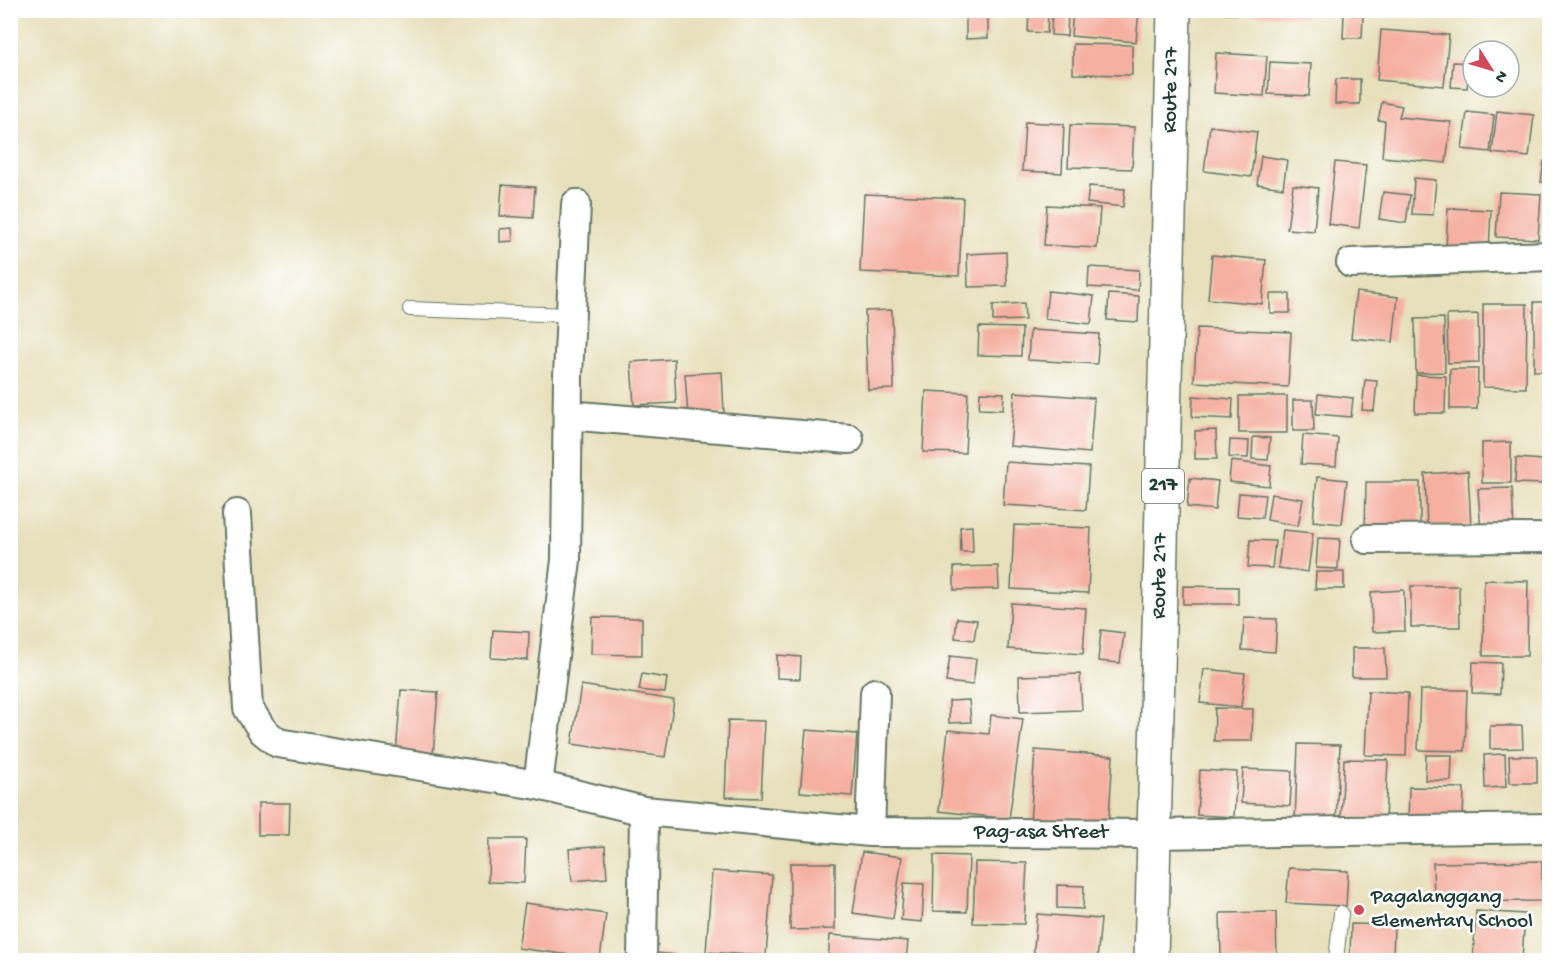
<svg xmlns="http://www.w3.org/2000/svg" width="1560" height="971" viewBox="0 0 1560 971" font-family="'Gochi Hand',sans-serif">
<rect width="100%" height="100%" fill="#fff"/>
<filter id="ink" filterUnits="userSpaceOnUse"><feTurbulence type="fractalNoise" baseFrequency=".0167" numOctaves="2"/><feDisplacementMap in="SourceGraphic" scale="12" xChannelSelector="R" yChannelSelector="G"/><feConvolveMatrix kernelMatrix="1 2 1 2 8 2 1 2 1" color-interpolation-filters="sRGB"/></filter>
<filter id="wash" filterUnits="userSpaceOnUse"><feTurbulence type="fractalNoise" baseFrequency=".008" numOctaves="4" result="noise"/><feDisplacementMap in="SourceGraphic" scale="24" xChannelSelector="R" yChannelSelector="G"/><feGaussianBlur stdDeviation="1.35" result="paint"/><feColorMatrix in="noise" values="0 0 0 0 0 0 0 0 0 0 0 0 0 0 0 0 0 1.4 0 .05"/><feComposite in="paint" operator="in"/></filter>
<g filter="url(#wash)">
<rect width="100%" height="100%" fill="#e7e0bc"/>
<g id="blocks">
<path fill="#f5b0a2" d="M966 10H988V38L966 39Z
M1029 10H1048L1047 33 1028 32Z
M1052 10H1068L1067 36 1051 35Z
M1073 10H1139L1136 42 1071 36Z
M1226 10H1306V16L1226 14Z
M1344 14 1363 15 1362 38H1343Z
M1381 30 1449 35 1444 86 1377 80Z
M1073 44 1132 45V75L1073 74Z
M1216 53 1267 56 1264 96 1214 93Z
M1270 62 1311 64 1309 96 1268 94Z
M1453 62 1470 63 1467 88 1451 87Z
M1336 79H1360V104H1335Z
M1382 102 1402 106 1399 117 1451 122 1446 163 1382 157 1385 121 1378 120Z
M1497 111 1534 115 1529 157 1492 153Z
M1467 112 1494 115 1490 152 1462 149Z
M1025 122 1064 124 1062 173 1022 171Z
M1070 125 1134 127 1132 169 1068 167Z
M1210 126 1257 132 1251 177 1204 171Z
M1261 156 1287 160 1283 188 1257 184Z
M1544 161H1550V183L1541 182Z
M1335 162 1366 165 1359 228 1328 224Z
M1414 178 1436 180 1433 215 1412 214Z
M502 185 535 187 533 218 500 216Z
M1293 185 1318 188 1314 231 1287 229Z
M1089 186 1125 189 1123 207 1087 203Z
M1383 192 1410 195 1406 223 1379 219Z
M1499 192 1541 194 1538 239 1496 237Z
M864 194 963 198 959 276 860 272Z
M1047 205 1100 208 1097 248 1044 245Z
M1448 208 1491 210 1489 250 1446 249Z
M512 228 513 241 500 242V229Z
M1006 252 1007 286 968 287 967 254Z
M1212 255 1266 260 1262 304 1208 299Z
M1089 267 1139 270 1138 290 1088 287Z
M1048 291 1094 296 1091 324 1045 319Z
M1356 292 1398 297 1393 342 1351 338Z
M1109 294 1139 296 1138 322 1107 320Z
M1270 294H1290V313H1270Z
M1534 302H1550V371H1534Z
M1024 303 1025 320 993 321V305Z
M1483 304H1527L1526 388 1483 387Z
M892 310 894 389 868 390 865 311Z
M1478 314 1479 362 1448 363 1447 315Z
M1444 318 1445 372 1416 373 1415 319Z
M979 327 1022 328 1021 356 978 355Z
M1197 328 1291 332 1288 387 1194 382Z
M1030 330 1099 334 1097 364 1028 360Z
M674 359 676 403 634 405 631 362Z
M1450 369H1478L1477 409H1450Z
M722 372 724 413 688 416 685 374Z
M1416 375 1446 376 1445 413H1415Z
M1365 380 1377 381 1374 411 1362 410Z
M926 391 968 393 965 453 923 452Z
M980 392 1004 393 1003 410 979 409Z
M1015 392 1094 398 1090 453 1010 446Z
M1318 394 1353 398 1351 417 1316 414Z
M1193 396 1233 399 1232 419 1192 417Z
M1239 396H1287V433H1239Z
M1293 400H1313L1314 431H1293Z
M1216 430 1217 459H1195V431Z
M1303 435 1338 438 1336 466 1301 464Z
M1253 437 1270 438 1268 460 1252 459Z
M1230 440 1249 441 1248 458 1229 457Z
M1511 442V483H1482V443Z
M1516 458 1543 460 1542 484 1515 483Z
M1231 461 1271 466 1269 486 1229 482Z
M1006 462 1089 467 1086 510 1003 505Z
M1468 471 1471 526 1427 528 1425 474Z
M1317 477 1347 480 1342 524 1313 521Z
M1190 478 1218 481 1215 510 1187 507Z
M1366 482H1420V530L1365 529Z
M1512 488 1514 530 1481 532 1478 489Z
M1239 493 1265 495 1262 518 1237 516Z
M1271 494 1303 499 1298 526 1267 520Z
M1014 525 1091 528 1088 593 1011 589Z
M972 526 973 552H961L960 527Z
M1283 530 1313 533 1308 572 1278 568Z
M1318 538 1340 539 1338 569 1316 568Z
M1250 540 1275 541 1272 568 1248 567Z
M998 566 999 589 954 590V567Z
M1316 572H1344V589H1315Z
M1484 580 1528 581 1527 656H1483Z
M1183 586 1238 587V604H1183Z
M1411 586H1459L1460 627H1411Z
M1404 590 1405 631 1372 632 1371 592Z
M1011 603 1086 608 1083 654 1008 649Z
M592 617 642 618V655L591 654Z
M957 618 977 620 974 640 955 638Z
M1244 618 1277 619 1275 652 1242 650Z
M1548 625H1550V663H1545Z
M493 630 529 632 528 660 491 658Z
M1101 630 1124 633 1120 663 1098 661Z
M1352 648H1385L1386 677H1352Z
M777 655 801 657 800 679 777 678Z
M950 656 976 659 973 685 946 682Z
M1473 662 1501 663 1500 694 1472 693Z
M1204 669 1245 673 1241 707 1200 703Z
M642 674 667 678 665 693 639 690Z
M1080 674 1082 710 1020 712 1019 676Z
M581 685 674 700 665 757 572 744Z
M401 690 438 692 433 756 396 754Z
M1420 690H1467L1465 751 1418 750Z
M1368 691 1408 693 1406 756 1365 755Z
M969 700 971 722 949 723V701Z
M1215 708 1253 709 1252 741H1214Z
M991 715 1023 719 1009 819 939 811 948 730 989 734Z
M728 720 765 721 761 798 725 797Z
M1490 726H1522L1523 748 1490 749Z
M806 730 857 734 852 796 800 792Z
M1298 744 1340 745 1336 822 1295 821Z
M1035 750 1113 756 1108 830 1030 824Z
M1505 754 1506 787 1485 788 1484 755Z
M1426 755H1452L1451 781 1425 780Z
M1509 756H1537V783H1510Z
M1344 759 1388 760 1385 820 1341 819Z
M1243 769 1292 771 1290 806 1241 803Z
M1200 770 1237 772 1234 817 1197 815Z
M1409 787 1464 788 1463 823H1408Z
M258 803H290L289 835H258Z
M489 839H526L524 883 488 882Z
M605 846 607 878 572 881 569 849Z
M862 852 902 857 893 919 853 913Z
M934 855 969 856 967 912 933 911Z
M1542 861V901L1434 902 1433 863Z
M975 862 1027 863 1024 924 973 923Z
M790 863H835V929L790 930Z
M1289 868 1348 871 1346 906 1286 903Z
M712 871 772 875 766 956 706 952Z
M904 883 924 884 922 922 901 920Z
M1057 885 1084 886 1083 909 1057 908Z
M525 903 606 914 600 959 518 948Z
M1476 911 1525 914 1522 960H1473Z
M1276 912 1277 960H1221L1220 913Z
M1037 914 1101 919 1097 960H1033Z
M1351 924 1394 925 1393 960H1350Z
M830 935 908 941 906 960H828Z
M657 953 676 955V960H656Z"/>
</g>
</g>
<g filter="url(#ink)">
<use href="#blocks" fill-opacity="0" stroke="#657664" stroke-width="1.5"/>
<g fill="none" stroke-linecap="round" stroke-linejoin="round">
<g stroke="#657664" stroke-width="16">
<path id="service" d="M410 309 571 315
M1336 960 1341 913"/>
</g>
<g stroke="#657664" stroke-width="32">
<path id="minor" d="M1351 263 1550 256
M568 415 849 439
M237 514 248 708 263 731 278 743 538 785 644 811 870 832 1155 834 1550 828
M1367 539 1550 538
M538 785 566 560 568 376 576 204
M870 832 875 693
M642 960 644 811"/>
</g>
<g stroke="#657664" stroke-width="36">
<path id="primary" d="M1151 960 1174 10"/>
</g>
<use href="#service" stroke="#fff" stroke-width="14"/>
<use href="#minor" stroke="#fff" stroke-width="28"/>
<use href="#primary" stroke="#fff" stroke-width="33"/>
</g>
</g>
<circle fill="#d1495b" stroke="#fff" stroke-width="2" cx="1359" cy="910" r="6"/>
<g text-anchor="middle" dominant-baseline="central" stroke-width="5" stroke-linejoin="round" paint-order="stroke">
<rect fill="#fff" stroke="#627771" stroke-width="1.5" x="1142" y="469" width="42" height="34" rx="4.5"/>
<g font-size="20" font-weight="bold" fill="#1f3d34">
<text x="1163" y="486">217</text>
</g>
<g font-size="21" fill="#1f3d34" stroke="#fff">
<text transform="translate(1172 90) rotate(-89)">Route 217</text>
<text transform="translate(1161 576) rotate(-89)">Route 217</text>
<text x="1041" y="833">Pag-asa Street</text>
</g>
<g font-size="21" fill="#1f3d34" stroke="#fff" text-anchor="start">
<text x="1371" y="898">Pagalanggang<tspan x="1371" dy="24">Elementary School</tspan></text>
</g>
</g>
<rect width="1560" height="971" fill="none" stroke="#fff" stroke-width="36"/>
<g transform="translate(1491 69) rotate(127)"><circle r="28" fill="#ffffff" stroke="#a5b1ae" stroke-width="1.5"/>
<path d="M0-4.5L10 22L0 15L-10 22Z" fill="#d1495b"/>
<text y="-9" font-size="16" font-weight="bold" text-anchor="middle" fill="#1f3d34">N</text>
</g>
</svg>
